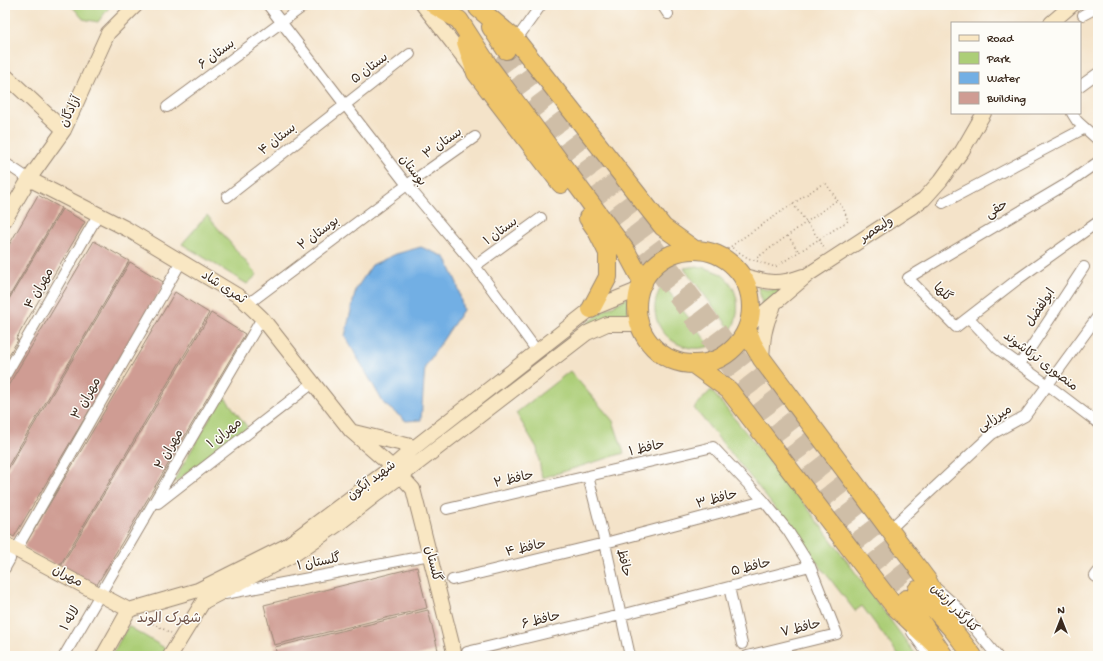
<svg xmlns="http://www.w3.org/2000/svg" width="1103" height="661" viewBox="0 0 1103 661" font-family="'Gochi Hand','Playpen Sans Arabic',sans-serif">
<rect width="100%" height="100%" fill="#fdfcf7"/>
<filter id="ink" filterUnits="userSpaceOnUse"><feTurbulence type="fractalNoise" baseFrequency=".025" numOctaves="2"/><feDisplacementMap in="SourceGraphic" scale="8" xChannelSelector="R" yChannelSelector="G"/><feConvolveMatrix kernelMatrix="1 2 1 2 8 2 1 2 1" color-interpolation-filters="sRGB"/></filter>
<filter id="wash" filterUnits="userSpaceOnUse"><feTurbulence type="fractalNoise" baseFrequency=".012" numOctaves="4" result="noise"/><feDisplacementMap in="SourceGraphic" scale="16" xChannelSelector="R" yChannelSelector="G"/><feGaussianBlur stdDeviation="0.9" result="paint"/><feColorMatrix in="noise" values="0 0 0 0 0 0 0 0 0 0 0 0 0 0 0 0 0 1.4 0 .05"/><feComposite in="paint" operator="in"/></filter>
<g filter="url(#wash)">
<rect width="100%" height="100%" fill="#f4e3c9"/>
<path fill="#acce77" stroke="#747c4a" d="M71 5H111L98 22 83 19Z
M207 215 257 275 247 284 182 244Z
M697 266C706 268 713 270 721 274 739 286 742 313 731 330L684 268Z
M663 284 710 346C685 355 657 337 655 311 654 301 658 292 663 284Z
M790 285 762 305 761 297 758 287C771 292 777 290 790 285Z
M631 296 628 305V317L598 322 581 330 560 344 605 310Z
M570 371 613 421 624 453 542 478 537 448 516 413Z
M711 390 804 503 917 656H899L862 606 855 611 756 484 694 408Z
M223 395 248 428 172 484Z
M128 626 168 650 164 656H111Z"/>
<path fill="#72afe4" stroke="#566c81" d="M421 247 445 257 457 283 463 310 425 367 421 420 406 421 384 404 345 336 356 289 372 265 396 254Z"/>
<g id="blocks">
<path fill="#cf9c93" d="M38 195 61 208 5 304V252Z
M62 209 85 222 16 339 18 340 5 361V306Z
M94 241 129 261 5 471V391Z
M130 262 165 283 14 537 5 532V474Z
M175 292 209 313 59 567 24 547Z
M211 313 245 334 95 588 60 568Z
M417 567 427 608 274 645 264 605Z
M428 610 438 650 416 656H277L275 647Z"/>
</g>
</g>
<g filter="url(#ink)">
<use href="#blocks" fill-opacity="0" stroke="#988674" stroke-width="1"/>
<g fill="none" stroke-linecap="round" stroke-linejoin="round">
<path stroke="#cfbea7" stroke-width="18" stroke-dasharray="18 9" stroke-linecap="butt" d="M506 50 723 338 917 590
M496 58 906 599"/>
<g stroke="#988674" stroke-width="12">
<path id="street" d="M268 5 407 185 475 266 537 351
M662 5 668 14
M1083 15 1098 7
M516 40 541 5
M1080 86 1098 73
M167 107 305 5
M1072 113 1077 121 1098 140
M1098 162 1068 183 908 278 956 327 1018 279 1098 222
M5 163 29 179
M227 197 410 54
M943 203 1085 128
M475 266 541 218
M248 304 407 185 475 137
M969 318 998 349 1048 385 1098 423
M1020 364 1084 267
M5 376 98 215
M588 476 605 543 630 656
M158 503 313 383
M447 509 713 447 764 501 605 543 452 580
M889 530 992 434 1025 416 1098 316
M5 547 10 559 5 568
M16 550 181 262
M1098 572 1095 576 1098 578
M729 587 742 644
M937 589 956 606 997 656
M225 594 430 555
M912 632 929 656
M467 652 621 615 810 566 788 531 764 501
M64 656 262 318
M747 656 837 634 810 566"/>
</g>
<g stroke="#988674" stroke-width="16">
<path id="secondary" d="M423 5 472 68
M1051 23 1072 5
M5 75 64 130
M29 179 127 229 240 297 262 318 351 431 392 467
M5 220 29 179 64 130 108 33 136 5
M741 275C767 282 776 286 803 276
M748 326 809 274 924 199 941 180 962 151 984 113
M762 359C763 340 764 326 773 308
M354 432 415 447
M401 476 413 489 455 656
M5 544 129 610
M103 656 129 610 198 590 286 546 392 467 415 447 591 309 640 289
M170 656 203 602 295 554 337 525 382 490 401 476 587 333 607 324H639"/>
</g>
<g stroke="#988674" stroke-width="20">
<path id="highway" d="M434 5 459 20 488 65 626 251 643 283
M478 8 516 40 663 227 695 250
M491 27 506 50
M466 42 476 73 561 184
M588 218 597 231 608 253V277L591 309
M637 307a57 57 0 1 1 114 0a57 57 0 1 1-114 0Z
M747 329 753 344 762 359 927 580 953 630
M693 364 729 390 894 606 935 645
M917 590 953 630 973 656
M906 599 944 656"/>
</g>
<path stroke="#988674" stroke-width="1.5" stroke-dasharray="1 3" stroke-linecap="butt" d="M793 204 819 239 825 250
M788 236 799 252
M718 256 741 239 825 182 844 210 848 221 775 267 748 258 731 247
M754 260 837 200
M142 618 171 633"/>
<use href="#street" stroke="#fff" stroke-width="10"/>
<use href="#secondary" stroke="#f9e7c3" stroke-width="14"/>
<use href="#highway" stroke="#efc469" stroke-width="18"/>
</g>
</g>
<g text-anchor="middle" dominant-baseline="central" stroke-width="3" stroke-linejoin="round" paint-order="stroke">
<g font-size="13" fill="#3b2a1e" stroke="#fdfcf7">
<text transform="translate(217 55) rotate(-36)">بستان ۶</text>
<text transform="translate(370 69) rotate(-37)">بستان ۵</text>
<text transform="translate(71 112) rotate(-65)">آزادگان</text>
<text transform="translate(278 140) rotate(-38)">بستان ۴</text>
<text transform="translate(443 144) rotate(-35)">بستان ۳</text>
<text transform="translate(412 171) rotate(52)">بوستان</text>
<text transform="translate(997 210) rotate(-31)">حقی</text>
<text transform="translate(877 230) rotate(-33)">ولیعصر</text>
<text transform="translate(501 232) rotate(-36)">بستان ۱</text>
<text transform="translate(319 234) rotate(-37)">بوستان ۲</text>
<text transform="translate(223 288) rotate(33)">ثمری شاد</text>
<text transform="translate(40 289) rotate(-60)">مهران ۴</text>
<text transform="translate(942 293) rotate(45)">گلها</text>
<text transform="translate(1041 308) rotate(-56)">ابولفضل</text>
<text transform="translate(1040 362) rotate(37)">منصوری ترکاشوند</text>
<text transform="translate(87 399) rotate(-60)">مهران ۳</text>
<text transform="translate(995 419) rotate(-32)">میرزایی</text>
<text transform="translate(225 434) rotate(-38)">۱ مهران</text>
<text transform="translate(647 449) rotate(-13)">حافظ ۱</text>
<text transform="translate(170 450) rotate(-60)">مهران ۲</text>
<text transform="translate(514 480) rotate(-13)">حافظ ۲</text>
<text transform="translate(372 481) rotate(-37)">شهید آبگون</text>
<text transform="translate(717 500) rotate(-15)">حافظ ۳</text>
<text transform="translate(526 549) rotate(-13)">حافظ ۴</text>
<text transform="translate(319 563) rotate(-11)">گلستان ۱</text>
<text transform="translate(623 563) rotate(77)">حافظ</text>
<text transform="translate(432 564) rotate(76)">گلستان</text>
<text transform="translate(751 568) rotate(-14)">حافظ ۵</text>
<text transform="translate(67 577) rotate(28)">مهران</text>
<text transform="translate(954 609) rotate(46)">کنارگذر ارتش</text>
<text transform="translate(71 619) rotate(-60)">لاله ۱</text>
<text transform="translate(541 621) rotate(-14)">حافظ ۶</text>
<text transform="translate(801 629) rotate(-14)">حافظ ۷</text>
</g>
<g font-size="14" fill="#6f5247" stroke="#fdfcf7">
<text x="169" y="619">شهرک الوند</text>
</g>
</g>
<rect width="1103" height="661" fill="none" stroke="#fdfcf7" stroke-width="20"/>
<rect x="951" y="22" width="130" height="92" fill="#fdfcf7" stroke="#afa8a0"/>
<rect x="959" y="35" width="20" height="6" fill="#f9e7c3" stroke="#afa8a0"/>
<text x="987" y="42" font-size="12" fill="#3b2a1e">Road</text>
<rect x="959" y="52" width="20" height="12" fill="#acce77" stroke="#afa8a0"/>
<text x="987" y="62" font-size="12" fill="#3b2a1e">Park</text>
<rect x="959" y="72" width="20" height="12" fill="#72afe4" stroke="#afa8a0"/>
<text x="987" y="82" font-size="12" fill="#3b2a1e">Water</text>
<rect x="959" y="92" width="20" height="12" fill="#cf9c93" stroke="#afa8a0"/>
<text x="987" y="102" font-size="12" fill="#3b2a1e">Building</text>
<g transform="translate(1061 619)" stroke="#fdfcf7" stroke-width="3" paint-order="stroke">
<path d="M0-3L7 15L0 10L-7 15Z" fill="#3b2a1e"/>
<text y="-6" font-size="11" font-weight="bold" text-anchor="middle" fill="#3b2a1e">N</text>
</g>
</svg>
